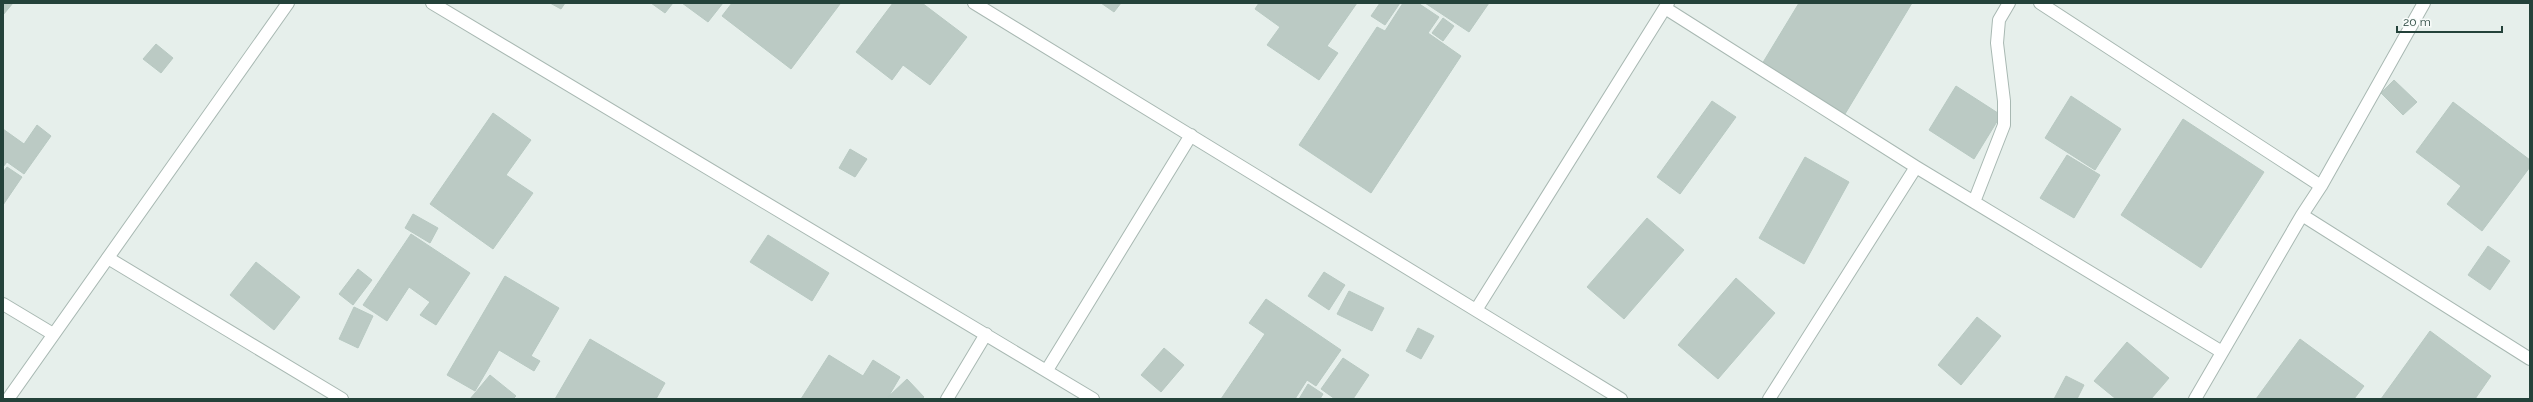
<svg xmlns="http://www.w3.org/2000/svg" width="2533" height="402" viewBox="0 0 2533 402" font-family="Raleway,sans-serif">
<rect width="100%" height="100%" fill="#e6efeb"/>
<path fill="#bbcac4" stroke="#b8c9c2" d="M3 3H13L3 15Z
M550 3H565L561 9Z
M651 3H673L665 13Z
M682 3H723L708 22Z
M732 3H839L840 4 791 69 722 16Z
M893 3H922L967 37 930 85 903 65 892 80 856 52Z
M1101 3H1121L1114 12Z
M1259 3H1357L1327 46 1338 53 1319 80 1267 45 1280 27 1255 9Z
M1380 3H1400L1385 25 1371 16Z
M1403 3H1418L1439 17 1428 33 1461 56 1371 193 1299 145 1377 27 1385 31Z
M1425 3H1489L1469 32Z
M1799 3H1912L1845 114 1762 64Z
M1443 18 1454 26 1443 41 1432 33Z
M156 44 173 58 161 73 143 59Z
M2394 80 2417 102 2403 115 2381 93Z
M1956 86 2001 115 1974 159 1929 130Z
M2071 96 2121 129 2095 170 2045 138Z
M1712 101 1736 117 1680 194 1657 177Z
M2453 102 2530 160V167L2482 231 2447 204 2461 186 2416 152Z
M493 113 531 140 506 175 533 193 493 249 430 204Z
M2183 119 2264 172 2201 268 2121 215Z
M37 125 51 136 24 174 7 162 3 167V129L24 144Z
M850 149 867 159 855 177 839 168Z
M2067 155 2100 175 2074 218 2040 198Z
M1805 157 1849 182 1804 264 1759 238Z
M7 167 22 177 3 205V172Z
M413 214 438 228 430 243 405 228Z
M1647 218 1684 250 1624 319 1587 287Z
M411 234 470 273 436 325 420 315 430 302 409 287 387 321 363 305Z
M768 235 829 273 812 301 750 262Z
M2488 246 2510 261 2490 290 2468 275Z
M256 262 300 297 274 330 230 295Z
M358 269 372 280 353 305 339 294Z
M1324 272 1345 285 1329 310 1308 296Z
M505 276 559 308 531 356 540 361 534 371 499 350 475 391 447 375Z
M1736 278 1775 313 1718 379 1678 345Z
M1349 291 1384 308 1372 331 1337 314Z
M1266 299 1341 350 1316 386 1307 380 1295 399H1221L1265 334 1249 323Z
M354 307 373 316 358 348 339 339Z
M1977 317 2001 336 1961 385 1938 365Z
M1418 328 1434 336 1421 359 1406 351Z
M2430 331 2491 376 2475 399H2381Z
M590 339 665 383 656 399H555Z
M2300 339 2364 386 2354 399H2256Z
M2127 342 2169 378 2151 399H2116L2094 381Z
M1164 348 1184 365 1161 392 1141 375Z
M829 355 863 376 873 360 900 377 887 399H801Z
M1343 358 1369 375 1353 399H1335L1321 389Z
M490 375 516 396 513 399H470Z
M2066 376 2084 385 2077 399H2054Z
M907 379 924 397 922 399H891L888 397Z
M1308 384 1323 394 1320 399H1299Z"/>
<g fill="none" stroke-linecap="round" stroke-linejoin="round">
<g stroke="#a8b8b2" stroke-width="14">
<path id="minor" d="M432 3 1093 399
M974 3 1621 399
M2040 3 2321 186
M1665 8 1916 167 2222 352
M1974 202 2004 125V101L1997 43 1999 20 2009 3
M2302 215 2530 359
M108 258 342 399
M3 304 53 334
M1476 310 1668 3
M1047 370 1191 135
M947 399 986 334
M1769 399 1916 167
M2195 399 2302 215 2321 186 2424 3"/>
</g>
<g stroke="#a8b8b2" stroke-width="14">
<path id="tertiary" d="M8 399 288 3"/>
</g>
<use href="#minor" stroke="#fff" stroke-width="12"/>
<use href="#tertiary" stroke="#fff" stroke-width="12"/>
</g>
<rect width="2533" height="402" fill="none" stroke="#24423a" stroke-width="8"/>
<path d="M2397 26v6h105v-6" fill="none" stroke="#24423a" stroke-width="2"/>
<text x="2403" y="26" font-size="12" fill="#24423a" stroke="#f7fbf9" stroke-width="3" paint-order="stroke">20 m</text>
</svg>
